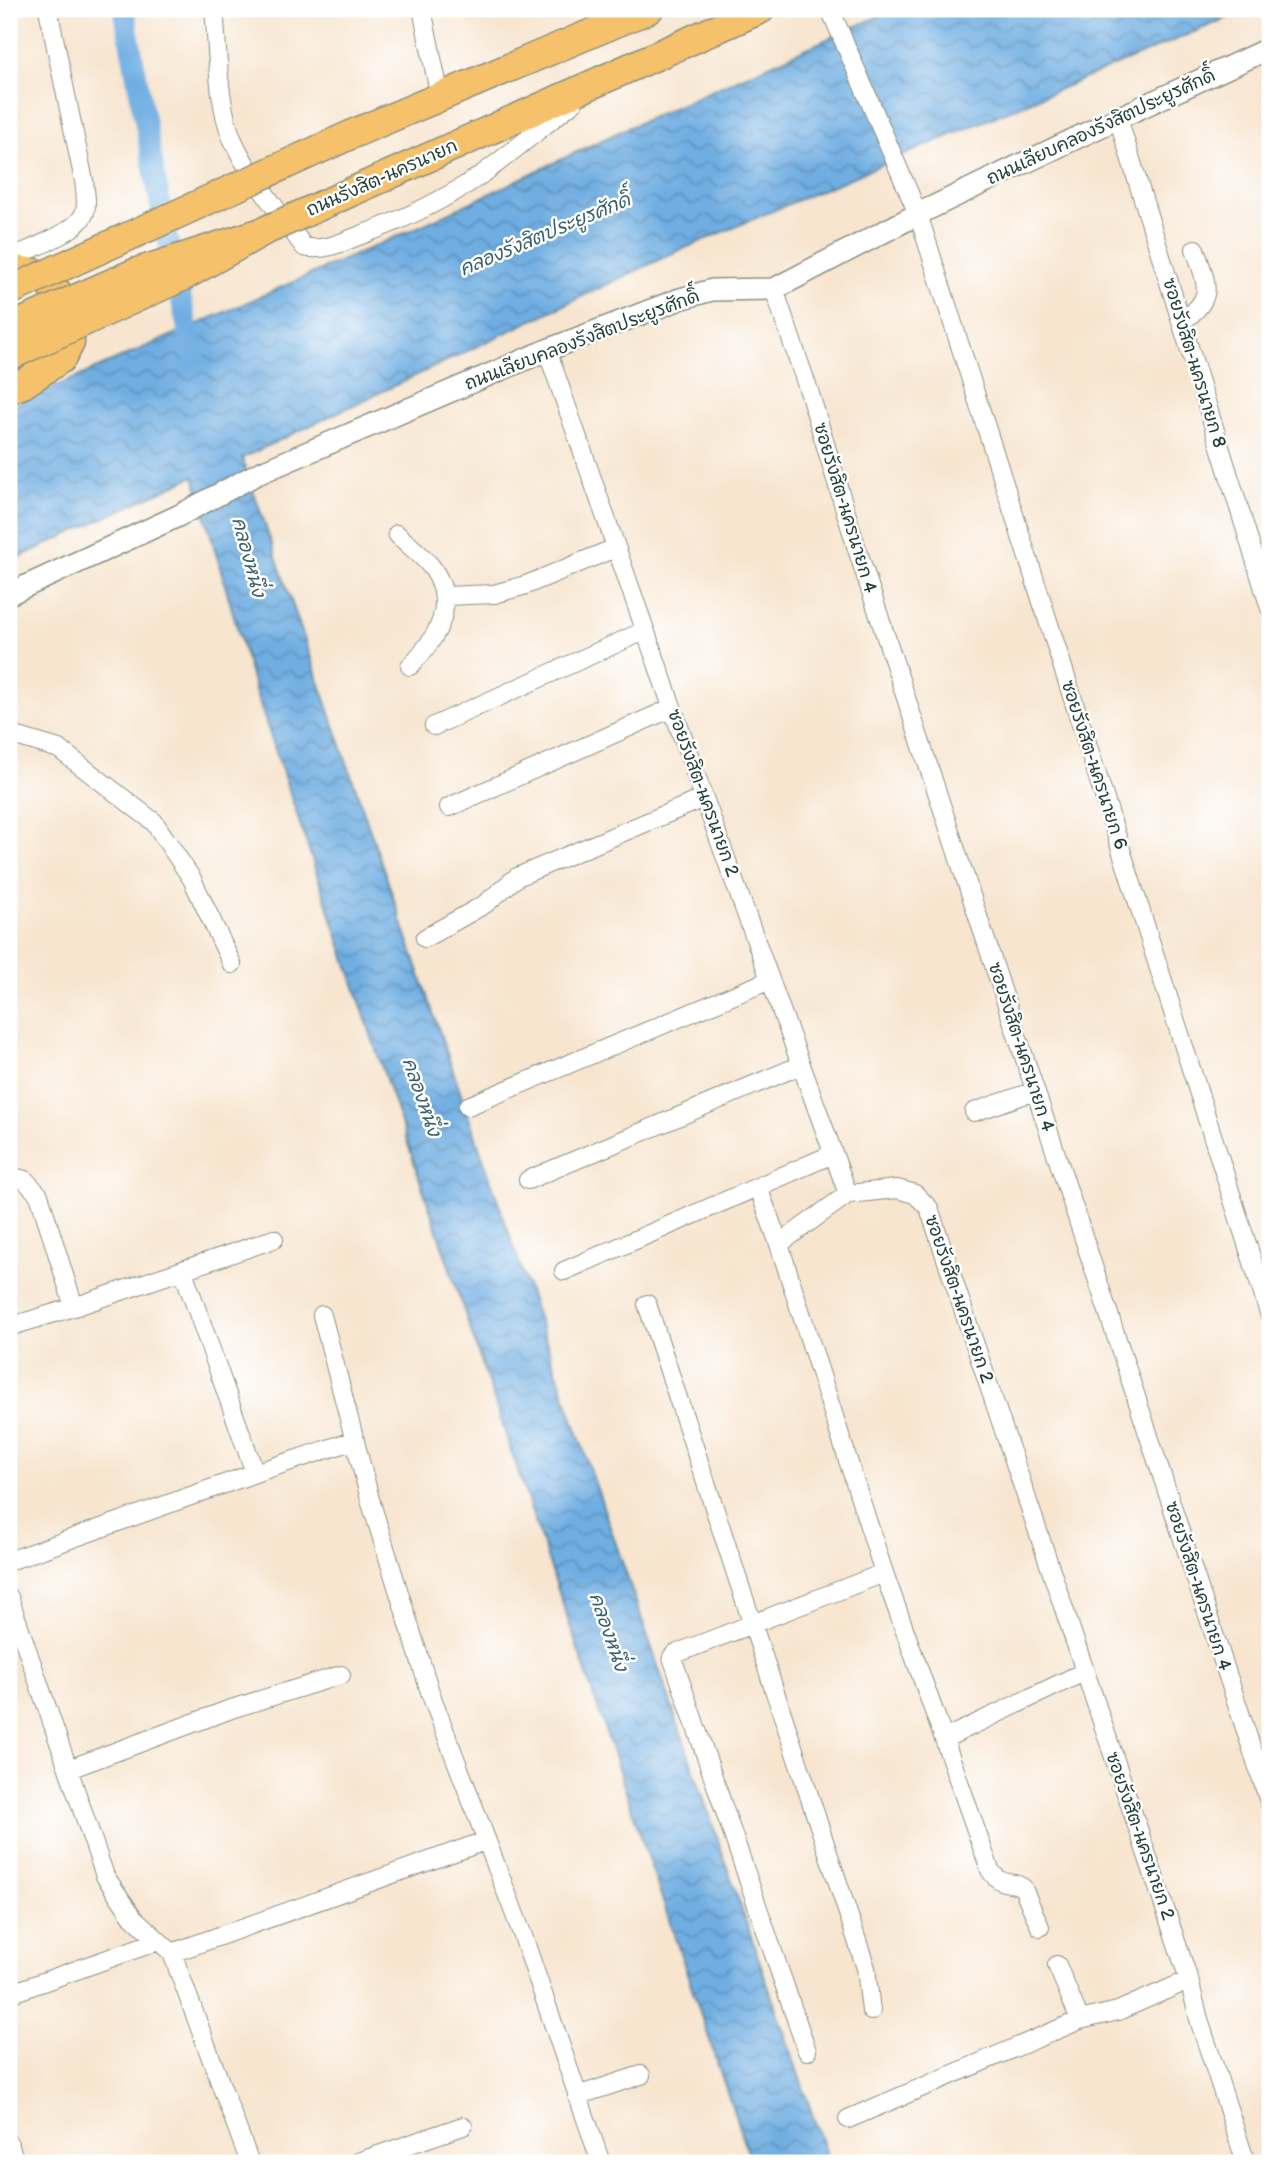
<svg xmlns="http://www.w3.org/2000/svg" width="1279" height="2172" viewBox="0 0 1279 2172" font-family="'Balsamiq Sans','Playpen Sans Thai',sans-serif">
<defs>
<pattern id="water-waves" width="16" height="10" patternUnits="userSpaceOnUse" patternTransform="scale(1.75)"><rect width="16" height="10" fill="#70aee2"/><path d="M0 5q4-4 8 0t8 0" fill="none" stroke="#5b8fb8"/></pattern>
</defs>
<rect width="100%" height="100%" fill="#fff"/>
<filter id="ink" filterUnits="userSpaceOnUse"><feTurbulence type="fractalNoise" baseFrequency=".0143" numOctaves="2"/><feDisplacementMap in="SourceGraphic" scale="14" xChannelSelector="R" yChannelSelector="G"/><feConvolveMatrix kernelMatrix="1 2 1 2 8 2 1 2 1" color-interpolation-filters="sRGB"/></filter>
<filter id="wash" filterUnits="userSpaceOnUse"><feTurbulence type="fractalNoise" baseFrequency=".00686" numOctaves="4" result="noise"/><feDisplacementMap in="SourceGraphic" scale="28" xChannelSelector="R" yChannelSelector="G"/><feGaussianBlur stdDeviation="1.57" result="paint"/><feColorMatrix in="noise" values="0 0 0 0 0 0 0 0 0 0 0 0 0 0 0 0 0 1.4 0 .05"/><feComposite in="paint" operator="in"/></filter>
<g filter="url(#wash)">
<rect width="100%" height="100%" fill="#f7e5cf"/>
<path fill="url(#water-waves)" stroke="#48768b" stroke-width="2" d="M895 9H1248L671 254 242 458 829 2163H751L255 690 194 476 9 562V407L425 224 632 126Z"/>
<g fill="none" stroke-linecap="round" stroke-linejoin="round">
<path stroke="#70aee2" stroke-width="21" d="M124 9 162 214 194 357"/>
</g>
</g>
<g filter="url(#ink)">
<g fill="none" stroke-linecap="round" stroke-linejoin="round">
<g stroke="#8b9182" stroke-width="20">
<path id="minor" d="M214 9C218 49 217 101 232 138 249 177 280 213 304 247 324 252 342 242 361 235 403 220 444 200 481 175 513 152 543 126 574 102
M422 9 440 97
M830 9 918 214 1270 1316
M1118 118 1270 608
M9 259C27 250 76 233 84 214 88 205 85 191 84 181L48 9
M774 289 810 394 857 549 1270 1804
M1181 322C1216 298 1207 285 1195 249
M547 350 704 798 848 1194 897 1189 915 1194 929 1208 1189 1980 1200 2023 1246 2163
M397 534C408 545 424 556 433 569 458 606 437 638 410 666
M446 596 494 594 526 585 615 548
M434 726 644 631
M9 734 59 749 154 822 192 879 232 964
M449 807 672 708
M425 938 485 904 517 877 704 798
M468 1106 770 980
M974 1112 1035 1091
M9 1176 25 1180 39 1195 74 1307
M528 1180 801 1065
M758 1187 779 1244
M848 1194 779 1244 884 1573 944 1739
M183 1271 255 1473
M564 1271 833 1154
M647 1304 866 1968 871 2011
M322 1315 371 1503 431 1695 523 1936 601 2163
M9 1327 74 1307 274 1239
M9 1561 255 1473 355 1440
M9 1597 105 1876 133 1917 172 1953 250 2163
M69 1769 231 1709 341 1675
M1040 1927 1023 1888C1011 1878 1004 1890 990 1870L944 1739 1084 1672
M172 1953 485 1841
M1057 1965 1080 2020
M9 1994 158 1941
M807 2051 672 1657 675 1654 884 1573
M577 2096 641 2075
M848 2119 1080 2020 1118 2011 1189 1980
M9 2144 16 2163
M355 2163 463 2126"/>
</g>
<g stroke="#8b9182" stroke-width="24">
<path id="tertiary" d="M9 594 178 516 257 474 547 350 680 299 712 290 774 289 918 214 1118 118 1270 48"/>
</g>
<g stroke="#8b9182" stroke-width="31">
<path id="primary" d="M357 132 649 9
M380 179 761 9
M9 269 37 273 61 296 71 327 70 343 62 358 23 384 9 390"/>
</g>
<use href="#minor" stroke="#fff" stroke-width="18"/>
<use href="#tertiary" stroke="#fff" stroke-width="21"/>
<use href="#primary" stroke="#f5c16b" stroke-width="28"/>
<g stroke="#8b9182" stroke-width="31" stroke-linecap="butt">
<path id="primary-bridge" d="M9 291 357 132
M9 356 184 276 262 232 380 179"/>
</g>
<g stroke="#8b9182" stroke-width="31" stroke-linecap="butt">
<path id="trunk-bridge" d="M9 328 137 272 262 232"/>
</g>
<use href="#primary-bridge" stroke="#f5c16b" stroke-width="28"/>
<use href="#trunk-bridge" stroke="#f5c16b" stroke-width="28"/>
</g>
</g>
<g text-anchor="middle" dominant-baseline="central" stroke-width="5" stroke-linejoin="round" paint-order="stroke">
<g font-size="18" fill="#1f3d34" stroke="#fff">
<text transform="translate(1101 127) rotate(-25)">ถนนเลียบคลองรังสิตประยูรศักดิ์</text>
<text transform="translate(382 178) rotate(-24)">ถนนรังสิต-นครนายก</text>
<text transform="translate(582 340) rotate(-21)">ถนนเลียบคลองรังสิตประยูรศักดิ์</text>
<text transform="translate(1194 363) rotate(73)">ซอยรังสิต-นครนายก 8</text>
<text transform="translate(845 508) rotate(73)">ซอยรังสิต-นครนายก 4</text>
<text transform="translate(1094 765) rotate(72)">ซอยรังสิต-นครนายก 6</text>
<text transform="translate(703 793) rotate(70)">ซอยรังสิต-นครนายก 2</text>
<text transform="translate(1021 1047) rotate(72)">ซอยรังสิต-นครนายก 4</text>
<text transform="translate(959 1299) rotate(71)">ซอยรังสิต-นครนายก 2</text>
<text transform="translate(1198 1586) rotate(72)">ซอยรังสิต-นครนายก 4</text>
<text transform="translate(1140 1836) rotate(71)">ซอยรังสิต-นครนายก 2</text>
</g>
<g font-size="19" font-style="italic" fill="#375f68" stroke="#fff">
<text transform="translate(545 235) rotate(-23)">คลองรังสิตประยูรศักดิ์</text>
<text transform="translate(248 557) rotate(75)">คลองหนึ่ง</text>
<text transform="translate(421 1097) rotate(71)">คลองหนึ่ง</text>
<text transform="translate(608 1632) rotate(71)">คลองหนึ่ง</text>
</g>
</g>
<rect width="1279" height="2172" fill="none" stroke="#fff" stroke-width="35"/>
</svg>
